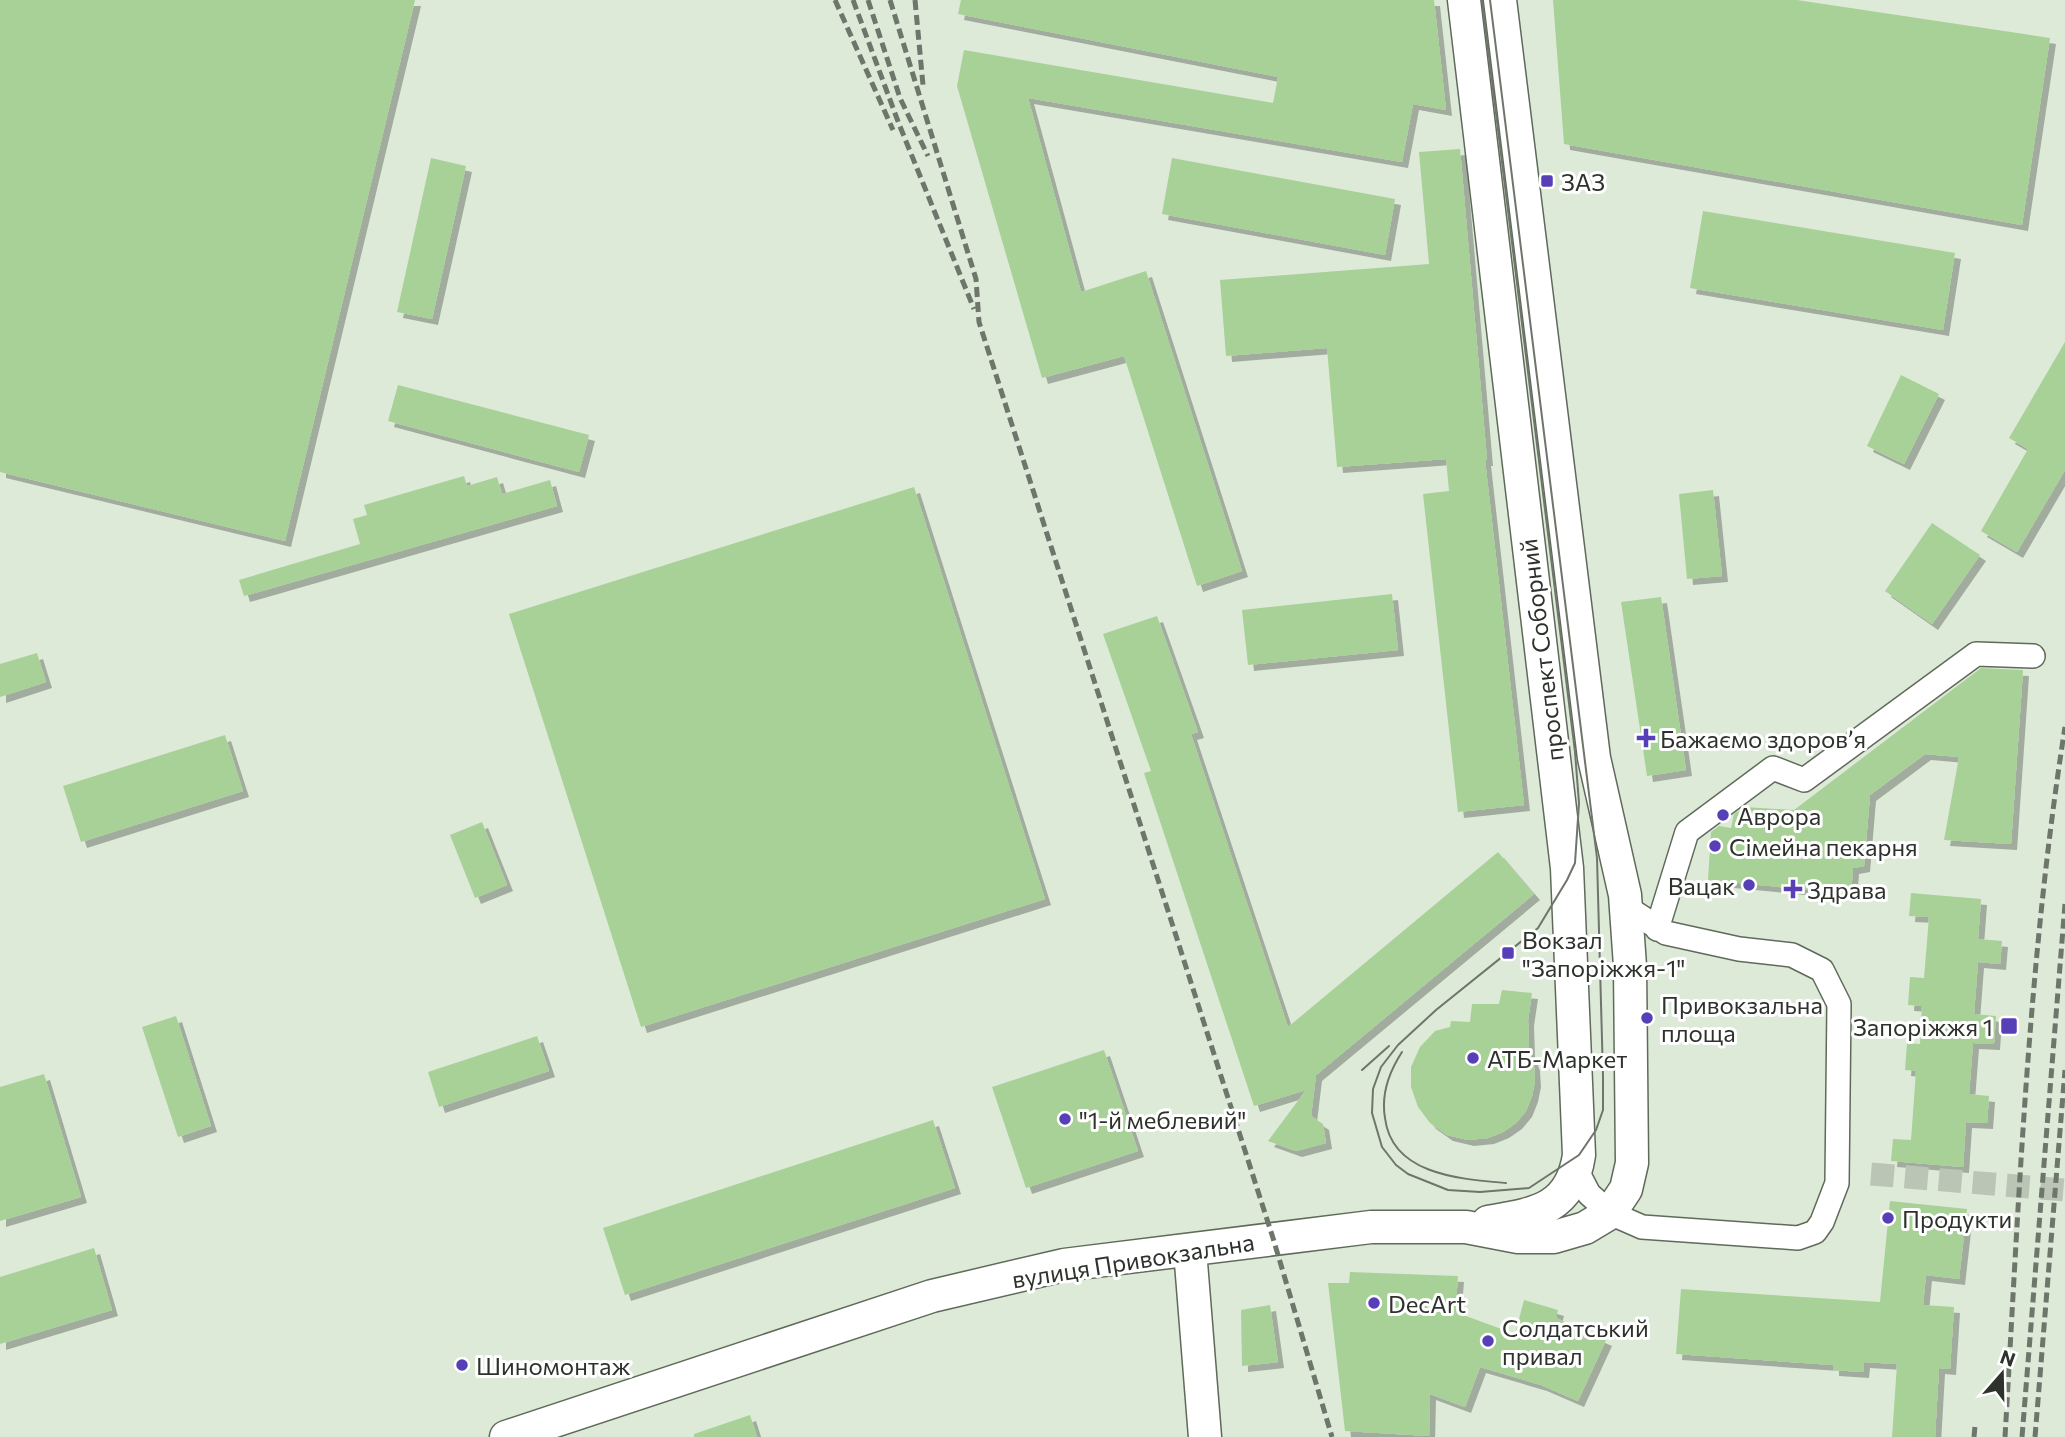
<svg xmlns="http://www.w3.org/2000/svg" width="2065" height="1437" viewBox="0 0 2065 1437" font-family="Commissioner,sans-serif">
<defs>
<filter id="shadow"><feDropShadow dx="6" dy="6" stdDeviation="0" flood-color="#0004"/></filter>
</defs>
<rect width="100%" height="100%" fill="#ddead8"/>
<path fill="#a8d197" filter="url(#shadow)" d="M0 0H415L285 541 0 472Z
M961 0H1434L1446 110 1413 104 1402 162 1028 98 1081 292 1146 271 1242 571 1197 586 1124 356 1042 378 957 86 964 50 1273 103 1278 77 958 14Z
M1553 0H1797L2050 38 2022 225 1564 144Z
M1460 149 1487 460H1485L1524 805 1458 812 1423 494 1449 491 1446 459 1337 467 1327 348 1226 356 1220 280 1429 264 1419 152Z
M431 158 466 166 432 319 397 312Z
M1172 158 1395 199 1385 255 1162 214Z
M1703 211 1955 253 1943 330 1690 288Z
M2065 342V470L2017 552 1981 531 2028 449 2009 438Z
M1901 375 1939 394 1904 464 1867 446Z
M398 385 589 435 579 472 388 421Z
M464 476 467 486 497 477 502 494 550 480 557 506 244 596 239 580 360 544 353 519 367 515 364 505Z
M914 487 1045 899 641 1027 509 614Z
M1713 490 1722 576 1687 579 1679 494Z
M1932 523 1980 555 1932 624 1885 591Z
M1392 594 1398 650 1248 665 1242 610Z
M1661 597 1686 770 1647 776 1621 602Z
M1157 616 1198 732 1191 734 1288 1027 1498 852 1534 894 1316 1075 1311 1116 1323 1124 1326 1143 1296 1151 1268 1141 1306 1090 1254 1106 1144 773 1151 771 1103 634Z
M37 653 46 682 0 697V664Z
M1981 668 2023 670 2011 844 1944 840 1959 757 1925 754 1870 795 1864 866 1853 868 1851 894 1708 880 1711 832 1719 826 1731 828 1734 814 1745 807 1794 810Z
M225 735 243 791 81 842 63 786Z
M482 822 507 885 475 898 450 835Z
M1911 893 1981 899 1978 939 2002 941 2000 964 1978 962 1974 1014 1996 1016 1994 1044 1973 1043 1969 1094 1989 1096 1987 1123 1966 1122 1963 1167 1891 1161 1893 1139 1911 1140 1916 1071 1905 1070 1907 1043 1920 1044 1922 1006 1908 1005 1910 977 1924 978 1929 917 1909 916Z
M1502 990 1532 993 1528 1020 1529 1051 1534 1065 1535 1081 1532 1096 1526 1111 1516 1123 1503 1132 1488 1138 1468 1140 1447 1135 1430 1123 1418 1107 1411 1087V1067L1420 1047 1435 1031 1450 1027 1451 1021 1470 1022 1472 1004H1499Z
M176 1016 211 1126 178 1137 142 1027Z
M537 1036 549 1071 439 1107 428 1072Z
M1104 1050 1138 1151 1026 1188 992 1087Z
M44 1074 81 1197 0 1221V1087Z
M933 1120 955 1188 625 1295 603 1228Z
M1890 1201 1967 1209 1959 1279 1926 1275 1923 1305 1954 1307 1950 1369 1939 1368 1935 1437H1892L1897 1364 1864 1362 1863 1372 1833 1370V1365L1676 1354 1681 1289 1880 1302Z
M94 1248 112 1310 0 1344V1277Z
M1350 1272 1458 1276 1455 1312 1515 1334 1524 1300 1558 1310 1556 1318 1606 1340 1578 1401 1541 1385 1480 1367 1465 1407 1430 1394 1429 1436 1345 1431 1328 1283H1349Z
M1270 1305 1278 1362 1242 1366 1241 1310Z
M750 1415 757 1437H694V1434Z"/>
<g fill="none" stroke-linecap="round" stroke-linejoin="round">
<path stroke="#bac5b6" stroke-width="23" stroke-dasharray="23 11" stroke-linecap="butt" d="M1871 1174 2065 1190"/>
<g stroke="#5f6a5a" stroke-width="26">
<path id="street" d="M1657 929 1687 832 1773 768 1804 780 1976 654 2033 656
M1577 1171 1589 1194 1610 1213 1642 1227 1798 1238 1815 1232 1822 1222 1837 1183 1839 1004 1822 970 1792 955 1739 949 1666 933 1626 907"/>
</g>
<g stroke="#5f6a5a" stroke-width="35">
<path id="secondary" d="M1464 0 1567 868 1579 1155C1571 1210 1534 1214 1488 1222
M1190 1250 1205 1437
M506 1437 932 1296 1064 1265 1371 1227H1466L1518 1237H1554L1585 1228 1610 1213 1626 1189 1632 1163 1630 966 1625 895 1594 758 1500 0"/>
</g>
<use href="#street" stroke="#fff" stroke-width="23"/>
<use href="#secondary" stroke="#fff" stroke-width="32"/>
<path stroke="#6e756b" stroke-width="2" d="M1482 0 1575 752 1579 803 1575 863 1567 880 1538 928 1436 1010 1398 1045 1381 1067 1373 1089 1372 1113 1382 1147 1396 1165 1408 1174 1448 1190 1480 1192 1529 1188 1579 1155 1596 1130 1603 1110V1076L1597 858 1490 0
M1402 1052C1389 1072 1381 1095 1385 1118 1392 1175 1460 1179 1506 1183
M1362 1070 1389 1046"/>
<path stroke="#6e756b" stroke-width="5" stroke-dasharray="10 5" stroke-linecap="butt" d="M835 0 893 130
M853 0 899 124 974 309
M868 0 900 98 928 156
M890 0 976 279 979 322 1273 1238 1332 1437
M915 0 923 85
M1974 1437 1975 1426
M2005 1437C2019 1200 2028 962 2065 727
M2022 1437 2065 904
M2035 1437 2065 1070"/>
</g>
<g fill="#573fb7" stroke="#fff" stroke-width="2.5">
<rect x="1540" y="174" width="14" height="14" rx="3.5"/>
<path d="M1642.5 727.5h7v7h7v7h-7v7h-7v-7h-7v-7h7z"/>
<circle cx="1723" cy="815" r="7"/>
<circle cx="1715" cy="846" r="7"/>
<circle cx="1749" cy="885" r="7"/>
<path d="M1789.5 878.5h7v7h7v7h-7v7h-7v-7h-7v-7h7z"/>
<rect x="1501" y="946" width="14" height="14" rx="3.5"/>
<circle cx="1647" cy="1018" r="7"/>
<rect x="2000" y="1017" width="18" height="18" rx="3.5"/>
<circle cx="1473" cy="1058" r="7"/>
<circle cx="1065" cy="1119" r="7"/>
<circle cx="1888" cy="1218" r="7"/>
<circle cx="1374" cy="1303" r="7"/>
<circle cx="1488" cy="1341" r="7"/>
<circle cx="462" cy="1365" r="7"/>
</g>
<g text-anchor="middle" dominant-baseline="central" stroke-width="6" stroke-linejoin="round" paint-order="stroke">
<g font-size="24" fill="#2e322c" stroke="#fff" text-anchor="start">
<text x="1561" y="181">ЗАЗ</text>
<text x="1660" y="738">Бажаємо здоровʼя</text>
<text x="1737" y="815">Аврора</text>
<text x="1729" y="846">Сімейна пекарня</text>
<text x="1735" y="885" text-anchor="end">Вацак</text>
<text x="1807" y="889">Здрава</text>
<text x="1522" y="939">Вокзал<tspan x="1522" dy="28">"Запоріжжя-1"</tspan></text>
<text x="1661" y="1004">Привокзальна<tspan x="1661" dy="28">площа</tspan></text>
<text x="1993" y="1026" text-anchor="end">Запоріжжя 1</text>
<text x="1487" y="1058">АТБ-Маркет</text>
<text x="1079" y="1119">"1-й меблевий"</text>
<text x="1902" y="1218">Продукти</text>
<text x="1388" y="1303">DecArt</text>
<text x="1502" y="1327">Солдатський<tspan x="1502" dy="28">привал</tspan></text>
<text x="476" y="1365">Шиномонтаж</text>
</g>
<g font-size="24" fill="#2e322c" stroke="#fff">
<text transform="translate(1541 650) rotate(-97)">проспект Соборний</text>
<text transform="translate(1133 1260) rotate(-9)">вулиця Привокзальна</text>
</g>
</g>
<g transform="translate(2002 1374) rotate(20)" stroke="#ffffff" stroke-width="5" paint-order="stroke">
<path d="M0-5L12 26L0 18L-12 26Z" fill="#2e322c"/>
<text y="-10" font-size="19" font-weight="bold" text-anchor="middle" fill="#2e322c">N</text>
</g>
</svg>
